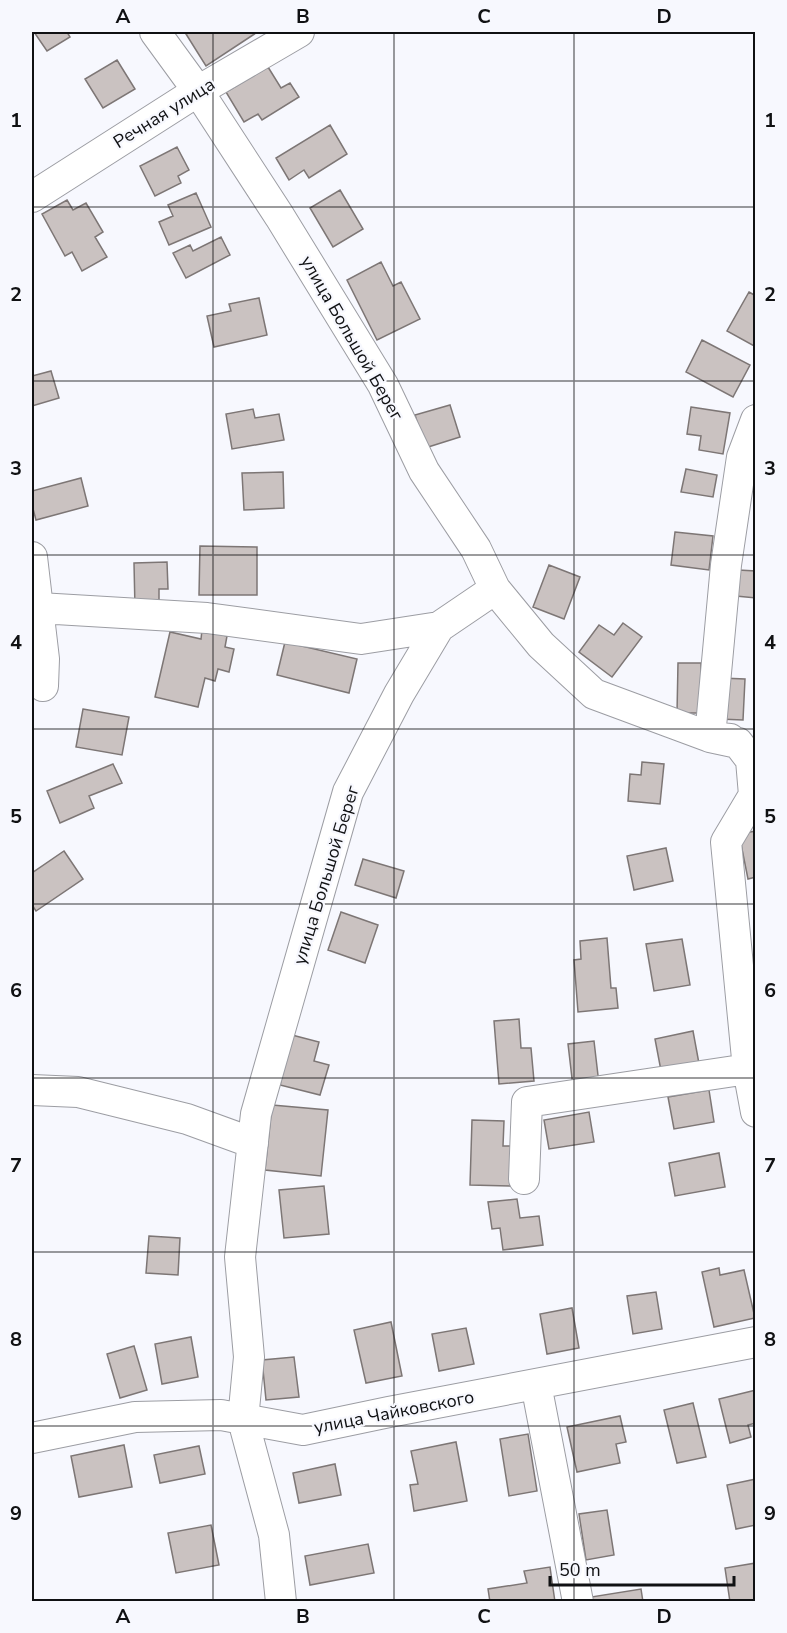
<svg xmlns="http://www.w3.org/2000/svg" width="787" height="1633" viewBox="0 0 787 1633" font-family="'Nunito Sans',sans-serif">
<rect width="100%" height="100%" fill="#f7f8fe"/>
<path fill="#cac2c1" stroke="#7d7675" stroke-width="1.5" d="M34 32H67L70 37 47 51Z
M191 32H255L256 33 206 66 186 34Z
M117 60 135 89 103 108 85 79Z
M268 67 281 88 290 83 299 97 262 120 258 114 244 122 226 92Z
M330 125 347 154 309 178 304 170 289 180 276 158Z
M177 147 189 170 178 176 181 183 155 196 140 166Z
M340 190 363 229 333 247 310 208Z
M196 193 211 227 169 245 159 222 173 216 168 205Z
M67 200 73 210 86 203 103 232 95 237 107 257 82 271 72 252 65 256 42 214Z
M221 237 230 255 186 278 173 253 190 245 193 251Z
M381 262 393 286 401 282 420 319 377 340 347 280Z
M749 292 756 296V347L727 331Z
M259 298 267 335 214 347 207 316 231 311 229 304Z
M702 340 750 365 733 397 686 372Z
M51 371 59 398 32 406V376Z
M450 405 460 437 425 448 415 415Z
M691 407 730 413 723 454 699 450 701 436 687 434Z
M253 409 255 418 279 414 284 440 232 449 226 414Z
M686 469 717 475 713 497 681 492Z
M283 472 284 508 244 510 242 473Z
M81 478 88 506 36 520 32 505V491Z
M675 532 713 536 709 570 671 565Z
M200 546 257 547V595H199Z
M167 562 168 589H159V608L135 609 134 563Z
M549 565 580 577 564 619 533 607Z
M738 570 756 571V598L736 596Z
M623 623 642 637 612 677 579 652 599 625 614 635Z
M202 630 227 636 225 647 234 649 229 672 218 669 215 681 205 678 198 707 155 697 170 632 201 639Z
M285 642 357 659 349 693 277 675Z
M678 663H701L700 713H677Z
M721 678 745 679 743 720 719 719Z
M83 709 129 717 122 755 76 747Z
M642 762 664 764 660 804 628 801 630 774 641 775Z
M113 764 122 783 89 796 94 808 60 823 47 791Z
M756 831V877L748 879 739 834Z
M666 848 673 881 634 890 627 856Z
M64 851 83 879 36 911 32 905V873Z
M363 859 404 871 396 898 355 885Z
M341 912 378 925 365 963 328 950Z
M607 938 611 988H616L618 1008 578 1012 574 960 581 959 580 941Z
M682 939 690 985 654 991 646 944Z
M519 1019 521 1048H531L534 1081 499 1084 494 1021Z
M693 1031 700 1069 662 1076 655 1039Z
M292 1035 319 1042 314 1061 329 1065 320 1095 280 1085Z
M594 1041 599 1084 573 1087 568 1044Z
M709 1090 714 1122 674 1129 668 1097Z
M272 1105 328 1110 321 1176 265 1170Z
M589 1112 594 1142 549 1149 544 1120Z
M472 1120 504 1121 503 1146H511L510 1186 470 1185Z
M719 1153 725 1187 675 1196 669 1163Z
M324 1186 329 1234 284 1238 279 1190Z
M517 1199 520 1218 539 1216 543 1245 503 1250 500 1228 492 1229 488 1202Z
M149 1236 180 1238 178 1275 146 1273Z
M719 1268 720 1275 744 1270 755 1318 714 1327 702 1272Z
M656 1292 662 1329 633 1334 627 1296Z
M572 1308 579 1348 547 1354 540 1314Z
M391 1322 402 1376 366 1383 354 1330Z
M466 1328 474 1364 439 1371 432 1334Z
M191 1337 198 1377 162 1384 155 1344Z
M134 1346 147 1390 120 1398 107 1354Z
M294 1357 299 1397 266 1400 262 1360Z
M756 1390V1423L748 1425 751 1437 730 1443 719 1399Z
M693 1403 706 1457 677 1463 664 1410Z
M620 1416 626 1442 616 1444 620 1463 577 1472 567 1427Z
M528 1434 537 1491 509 1496 500 1439Z
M456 1442 467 1501 414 1511 410 1485 418 1484 411 1451Z
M124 1445 132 1487 79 1497 71 1456Z
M199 1446 205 1474 160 1483 154 1455Z
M335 1464 341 1495 299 1503 293 1473Z
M756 1479V1525L736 1529 727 1485Z
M607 1510 614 1555 586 1560 579 1514Z
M211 1525 219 1565 176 1573 168 1533Z
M368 1544 374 1573 310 1585 305 1556Z
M756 1563V1602H730L725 1568Z
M550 1567 555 1602H490L488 1589 527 1583 524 1571Z
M641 1589 643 1602H592L591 1597Z"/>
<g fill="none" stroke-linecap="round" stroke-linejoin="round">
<g stroke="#9c9da3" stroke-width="32">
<path id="minor" d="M155 32 198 91 280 217 383 385 424 471 476 549 495 589 439 627 399 694 348 792 256 1114 240 1257 249 1357 243 1420 274 1535 281 1602
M32 197 198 91 299 32
M756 420 742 457 726 565 710 737 738 743 751 760 754 795 726 842 748 1069 756 1112
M32 557 44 659 43 686
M495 589 541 645 594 694 710 737 730 739
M39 608 207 618 361 639 439 627
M32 1090 78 1092 187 1119 253 1143
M524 1179 527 1102 748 1069
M536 1384 578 1602
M32 1438 135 1417 221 1415 303 1430 389 1412 756 1342"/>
</g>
<use href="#minor" stroke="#fff" stroke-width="30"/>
</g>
<path fill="none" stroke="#101113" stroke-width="1.5" stroke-opacity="0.55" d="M213 32V1602M394 32V1602M574 32V1602M32 207H756M32 381H756M32 555H756M32 729H756M32 904H756M32 1078H756M32 1252H756M32 1426H756"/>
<g text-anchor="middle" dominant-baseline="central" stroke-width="4.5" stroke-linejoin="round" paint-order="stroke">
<g font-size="18" fill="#101113" stroke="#f7f8fe">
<text transform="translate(164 113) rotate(-32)">Речная улица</text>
<text transform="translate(352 338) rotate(60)">улица Большой Берег</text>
<text transform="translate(326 875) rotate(-73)">улица Большой Берег</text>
<text transform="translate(394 1412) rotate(-11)">улица Чайковского</text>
</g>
</g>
<rect width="787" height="1633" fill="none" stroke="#f7f8fe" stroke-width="66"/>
<path d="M550 1576v9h184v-9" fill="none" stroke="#101113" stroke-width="3"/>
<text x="559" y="1576" font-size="18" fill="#101113" stroke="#f7f8fe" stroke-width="4.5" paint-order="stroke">50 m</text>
<rect x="33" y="33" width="721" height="1567" fill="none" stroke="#101113" stroke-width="2"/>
<g font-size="20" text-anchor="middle" font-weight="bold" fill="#101113">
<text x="123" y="23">A</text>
<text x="303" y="23">B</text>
<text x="484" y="23">C</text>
<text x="664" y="23">D</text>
<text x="16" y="127">1</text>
<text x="770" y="127">1</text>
<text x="16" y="301">2</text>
<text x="770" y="301">2</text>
<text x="16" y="475">3</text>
<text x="770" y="475">3</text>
<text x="16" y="649">4</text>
<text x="770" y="649">4</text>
<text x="16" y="823">5</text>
<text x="770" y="823">5</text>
<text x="16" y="997">6</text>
<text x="770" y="997">6</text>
<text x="16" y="1172">7</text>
<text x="770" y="1172">7</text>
<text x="16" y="1346">8</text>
<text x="770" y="1346">8</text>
<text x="16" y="1520">9</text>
<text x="770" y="1520">9</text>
<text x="123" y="1623">A</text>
<text x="303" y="1623">B</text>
<text x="484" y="1623">C</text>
<text x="664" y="1623">D</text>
</g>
</svg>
